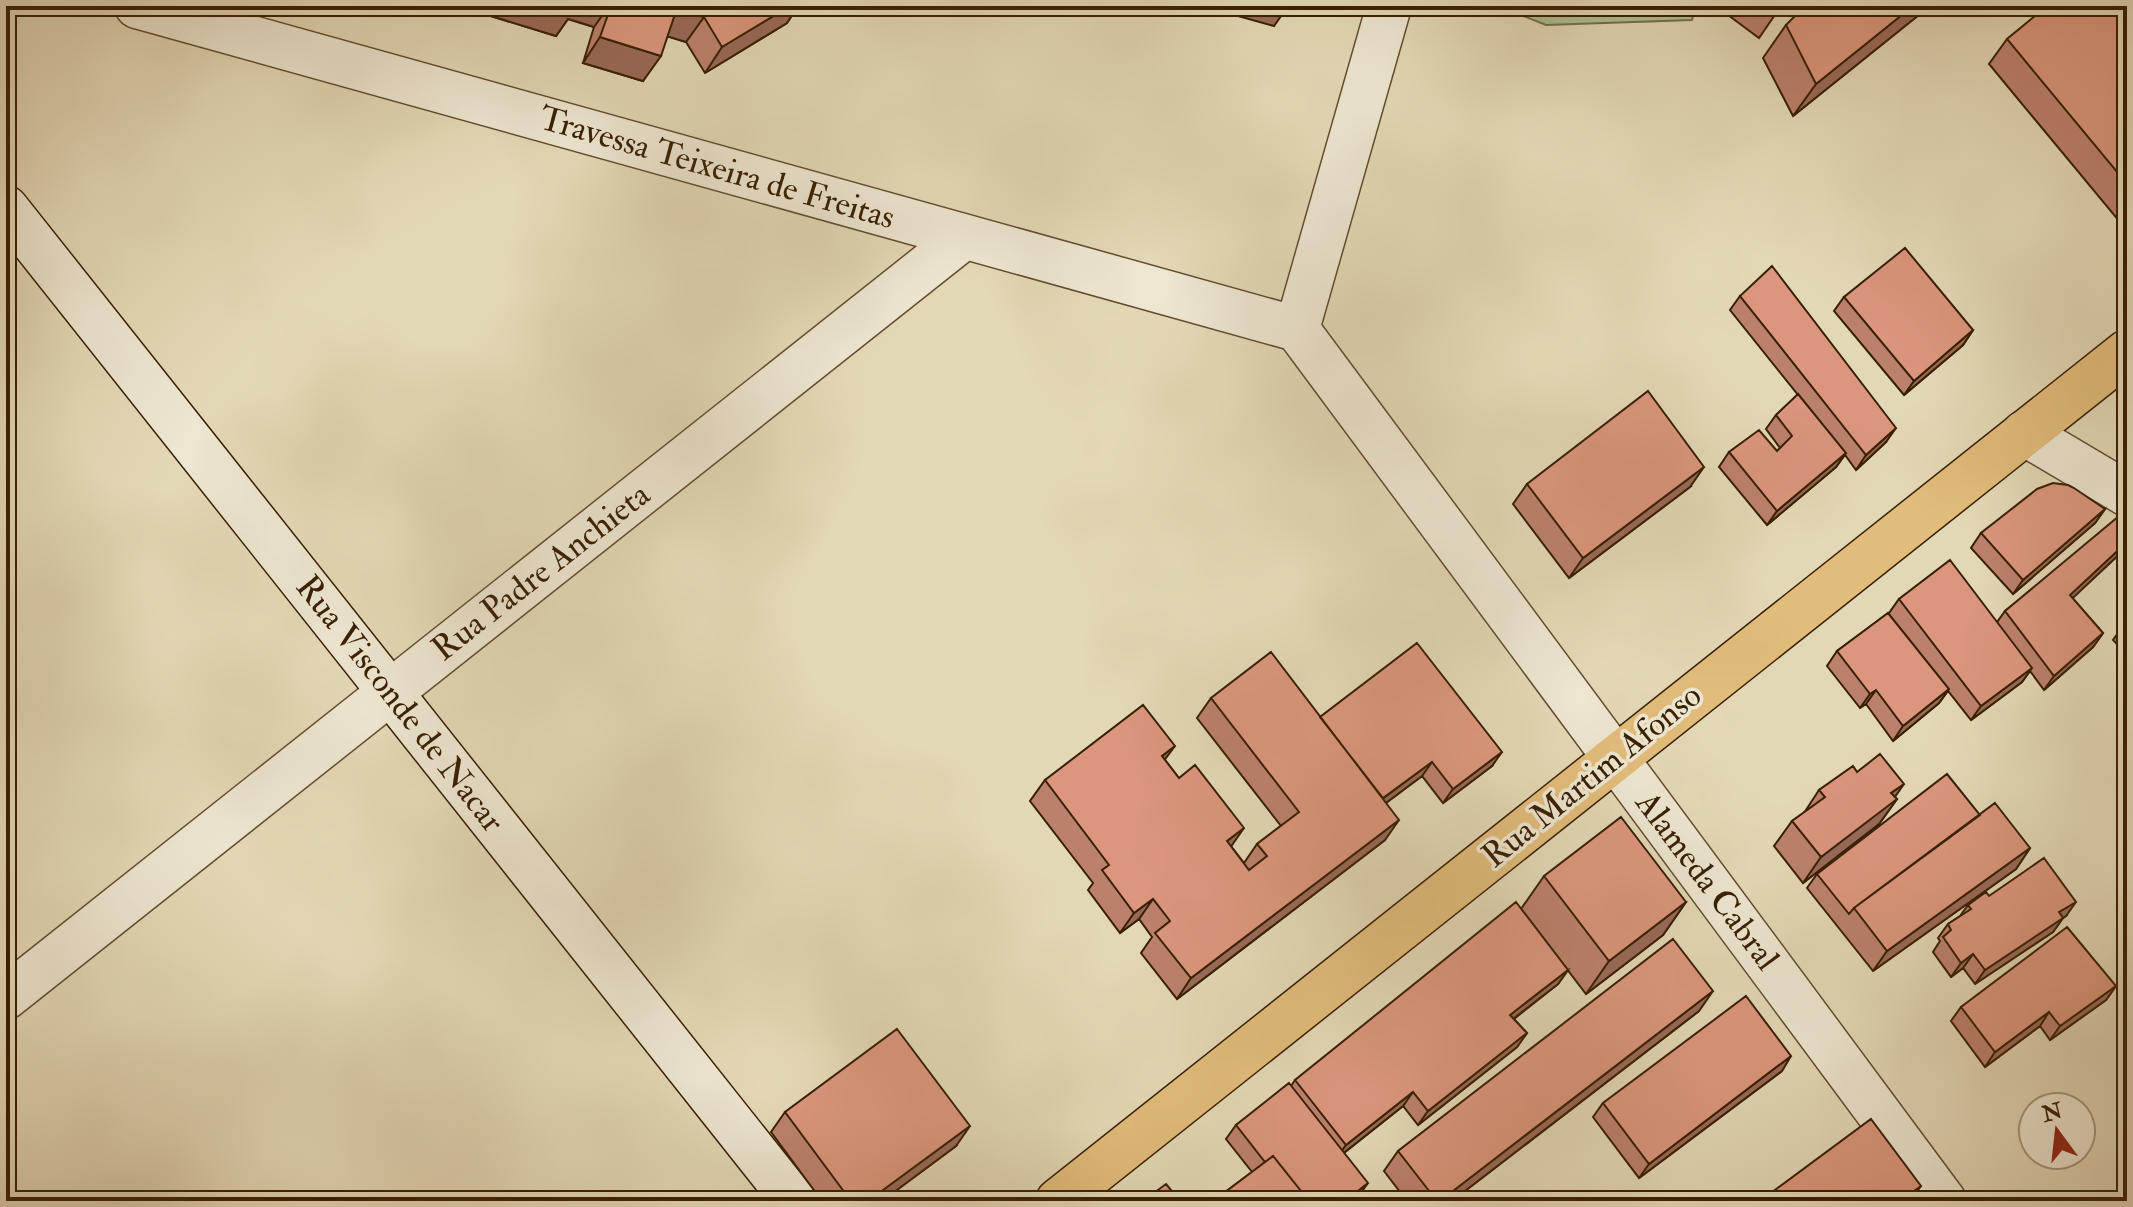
<svg xmlns="http://www.w3.org/2000/svg" width="2133" height="1207" viewBox="0 0 2133 1207" font-family="'IM FELL Double Pica',serif">
<rect width="100%" height="100%" fill="#e3d8b6"/>
<filter id="stains"><feTurbulence type="fractalNoise" baseFrequency=".0025" numOctaves="4"/><feColorMatrix values="0 0 0 0 .2 0 0 0 0 .09 0 0 0 0 .02 0 0 0 .5 -.17"/></filter>
<radialGradient id="worn" r=".72"><stop offset=".6" stop-color="#630" stop-opacity="0"/><stop offset="1" stop-color="#630" stop-opacity=".3"/></radialGradient>
<path fill="#afc092" stroke="#74704a" stroke-width="2" d="M1498 6H1695L1692 20 1546 25Z"/>
<g fill="none" stroke-linecap="round" stroke-linejoin="round">
<g stroke="#634d2f" stroke-width="47">
<path id="minor" d="M137 6 1297 329
M2024 433 2127 494
M6 997 964 237"/>
</g>
<g stroke="#634d2f" stroke-width="47">
<path id="tertiary" d="M1389 6 1297 329 1944 1201"/>
</g>
<g stroke="#381f02" stroke-width="47">
<path id="secondary" d="M6 208 794 1201"/>
</g>
<g stroke="#381f02" stroke-width="47">
<path id="primary" d="M1058 1201 2127 352"/>
</g>
<use href="#minor" stroke="#ede6d0" stroke-width="44"/>
<use href="#tertiary" stroke="#ede6d0" stroke-width="44"/>
<use href="#secondary" stroke="#ede6d0" stroke-width="44"/>
<use href="#primary" stroke="#e2bc7b" stroke-width="44"/>
</g>
<path fill="#bc816c" stroke="#381f02" stroke-width="2" d="M458 6H798L787 23 705 73 686 42 668 36 643 81 583 63 594 27 568 19 556 36Z
M1716 6H1781L1759 38Z
M1930 6 1793 116 1763 58 1786 25Z
M2127 6V215L2119 221 1989 64 2007 39Z
M1740 296 1886 442 1856 470 1845 455 1836 467 1767 525 1719 467 1729 452 1777 451 1780 448 1766 429 1776 415 1798 395 1730 310Z
M1844 297 1973 330 1963 345 1904 395 1834 311Z
M1527 484 1690 487 1569 578 1513 504Z
M2105 509 2095 523 2013 594 1971 548 1981 533Z
M2127 521V547L2072 598 2103 633 2093 647 2044 690 2030 671 2022 682 1971 720 1948 691 1939 703 1893 741 1866 704 1860 708 1827 666 1837 651 1889 613 1899 599 1997 622 2005 611Z
M2127 623V655L2113 640 2123 626Z
M1211 698 1320 717 1492 766 1443 803 1422 776 1386 803 1385 840 1177 999 1141 953 1152 937 1139 919 1120 933 1088 890 1093 883 1030 801 1045 780 1165 760 1244 863 1257 844 1281 826 1197 718Z
M1857 772 1897 799 1879 824 1803 883 1774 846 1792 821 1804 813 1819 790Z
M1980 815 2030 848 2016 869 1873 971 1807 888 1817 874Z
M1544 876 1686 902 1663 935 1586 994 1521 909Z
M1989 896 2066 916 2063 918 2053 932 1975 984 1963 968 1951 977 1933 952 1940 941 1938 938 1948 924 1960 916 1968 905Z
M1568 970 1558 984 1514 1019 1527 1033 1517 1047 1418 1125 1403 1106 1344 1153 1358 1197 1353 1201H1219L1224 1193 1252 1172 1226 1139 1236 1125 1291 1086 1295 1080Z
M2116 986 2106 1000 2050 1040 2040 1026 1985 1067 1951 1021 1961 1007Z
M1699 1011 1452 1201H1407L1384 1171 1398 1151Z
M1782 1071 1639 1178 1593 1117 1603 1103Z
M785 1112 956 1146 882 1201H822L771 1132Z"/>
<path fill="#996958" stroke="#381f02" stroke-width="2" d="M458 6H609L594 27 568 19 556 36Z
M790 6H798L787 23 705 73 722 47Z
M1202 6H1288L1274 26Z
M1913 6H1930L1793 116 1816 84Z
M677 8 704 17 686 42 659 34Z
M600 37 661 56 643 81 583 63Z
M1973 330 1963 345 1904 395 1914 381Z
M1896 428 1886 442 1856 470 1866 455Z
M1846 453 1836 467 1767 525 1777 511Z
M1704 467 1690 487 1569 578 1583 558Z
M2105 509 2095 523 2013 594 2023 580Z
M2127 542V547L2060 610 2070 595Z
M2103 633 2093 647 2044 690 2054 676Z
M2032 668 2022 682 1971 720 1981 706Z
M1949 689 1939 703 1893 741 1903 726Z
M1876 690 1866 704 1860 708 1870 694Z
M1175 746 1160 766 1162 756Z
M1502 752 1492 766 1443 803 1453 789Z
M1432 762 1422 776 1367 817 1377 803Z
M1904 784 1890 804 1897 799 1879 824 1803 883 1821 857 1891 793Z
M1399 820 1385 840 1177 999 1191 978Z
M1244 828 1230 848 1227 841Z
M2030 848 2016 869 1873 971 1887 951Z
M1153 899 1139 919 1120 933 1134 913Z
M1686 902 1663 935 1586 994 1609 961Z
M2076 902 2066 916 2049 927 2059 912Z
M2063 918 2053 932 1975 984 1985 970Z
M1973 954 1963 968 1951 977 1961 963Z
M1568 970 1558 984 1500 1029 1510 1015Z
M2116 986 2106 1000 2050 1040 2060 1026Z
M1713 991 1699 1011 1452 1201H1440Z
M2049 1012 2040 1026 1985 1067 1995 1052Z
M1527 1033 1517 1047 1418 1125 1428 1111Z
M1791 1056 1782 1071 1639 1178 1649 1164Z
M1413 1092 1403 1106 1336 1159 1346 1145Z
M970 1126 956 1146 882 1201H868Z
M1368 1183 1358 1197 1353 1201H1345Z
M1921 1186 1910 1201H1900Z"/>
<path fill="#db967d" stroke="#381f02" stroke-width="2" d="M557 6H575L574 11Z
M611 6H790L722 47 704 17 677 8 661 56 600 37Z
M1805 6H1913L1816 84 1786 25Z
M2047 6H2127V184L2007 39Z
M1905 248 1973 330 1914 381 1844 297Z
M1772 266 1896 428 1866 455 1740 296Z
M1648 391 1704 467 1583 558 1527 484Z
M1798 394 1846 453 1777 511 1729 452 1759 430 1777 451 1792 436 1776 415Z
M2053 483 2068 485 2074 488 2105 509 2023 580 1981 533 2037 489Z
M2119 516 2127 521V542L2070 595 2103 633 2054 676 2005 611Z
M1950 560 2032 668 1981 706 1899 599Z
M1888 613 1949 689 1903 726 1876 690 1870 694 1837 651Z
M1417 643 1502 752 1453 789 1432 762 1383 798 1320 717Z
M1271 652 1399 820 1191 978 1155 933 1170 921 1153 899 1134 913 1102 870 1109 865 1045 780 1143 705 1175 746 1162 756 1179 778 1195 765 1244 828 1227 841 1249 870 1267 856 1257 844 1299 812 1211 698Z
M1880 754 1904 784 1891 793 1897 799 1821 857 1792 821 1825 797 1819 790 1853 766 1857 772Z
M1947 774 1980 815 1854 908 1849 914 1817 874Z
M1995 803 2030 848 1887 951 1854 908Z
M1621 817 1686 902 1609 961 1544 876Z
M2044 858 2076 902 2059 912 2063 918 1985 970 1973 954 1961 963 1943 937 1951 930 1948 924 1971 909 1968 905 1986 892 1989 896Z
M1516 902 1568 970 1510 1015 1527 1033 1428 1111 1413 1092 1346 1145 1295 1080Z
M2067 927 2116 986 2060 1026 2049 1012 1995 1052 1961 1007Z
M1673 939 1713 991 1440 1201H1437L1398 1151Z
M1746 996 1791 1056 1649 1164 1603 1103Z
M897 1029 970 1126 868 1201H851L785 1112Z
M1289 1083 1368 1183 1345 1201H1309L1273 1156 1265 1162 1236 1125Z
M1871 1119 1921 1186 1900 1201H1760Z
M1273 1156 1309 1201H1230L1224 1193Z
M1166 1184 1180 1201H1143Z"/>
<g text-anchor="middle" dominant-baseline="central" stroke-width="7" stroke-linejoin="round" paint-order="stroke">
<g font-size="34" fill="#381f02" stroke="#ede6d0">
<text transform="translate(717 168) rotate(16)">Travessa Teixeira de Freitas</text>
<text transform="translate(541 572) rotate(-38)">Rua Padre Anchieta</text>
<text transform="translate(400 704) rotate(52)">Rua Visconde de Nacar</text>
<text transform="translate(1592 776) rotate(-39)">Rua Martim Afonso</text>
<text transform="translate(1707 881) rotate(53)">Alameda Cabral</text>
</g>
</g>
<rect width="2133" height="1207" fill="none" stroke="#e3d8b6" stroke-width="32"/>
<rect x="8" y="8" width="2117" height="1191" fill="none" stroke="#381f02" stroke-width="4"/>
<rect x="16" y="16" width="2101" height="1175" fill="none" stroke="#381f02" stroke-width="2"/>
<g transform="translate(2057 1131) rotate(345)"><circle r="38" fill="#ede6d0" stroke="#a5967e" stroke-width="2"/>
<path d="M0-6L14 30L0 20L-14 30Z" fill="#8f2418"/>
<text y="-12" font-size="22" font-weight="bold" text-anchor="middle" fill="#381f02">N</text>
</g>
<rect width="100%" height="100%" filter="url(#stains)"/>
<rect width="100%" height="100%" fill="url(#worn)"/>
</svg>
